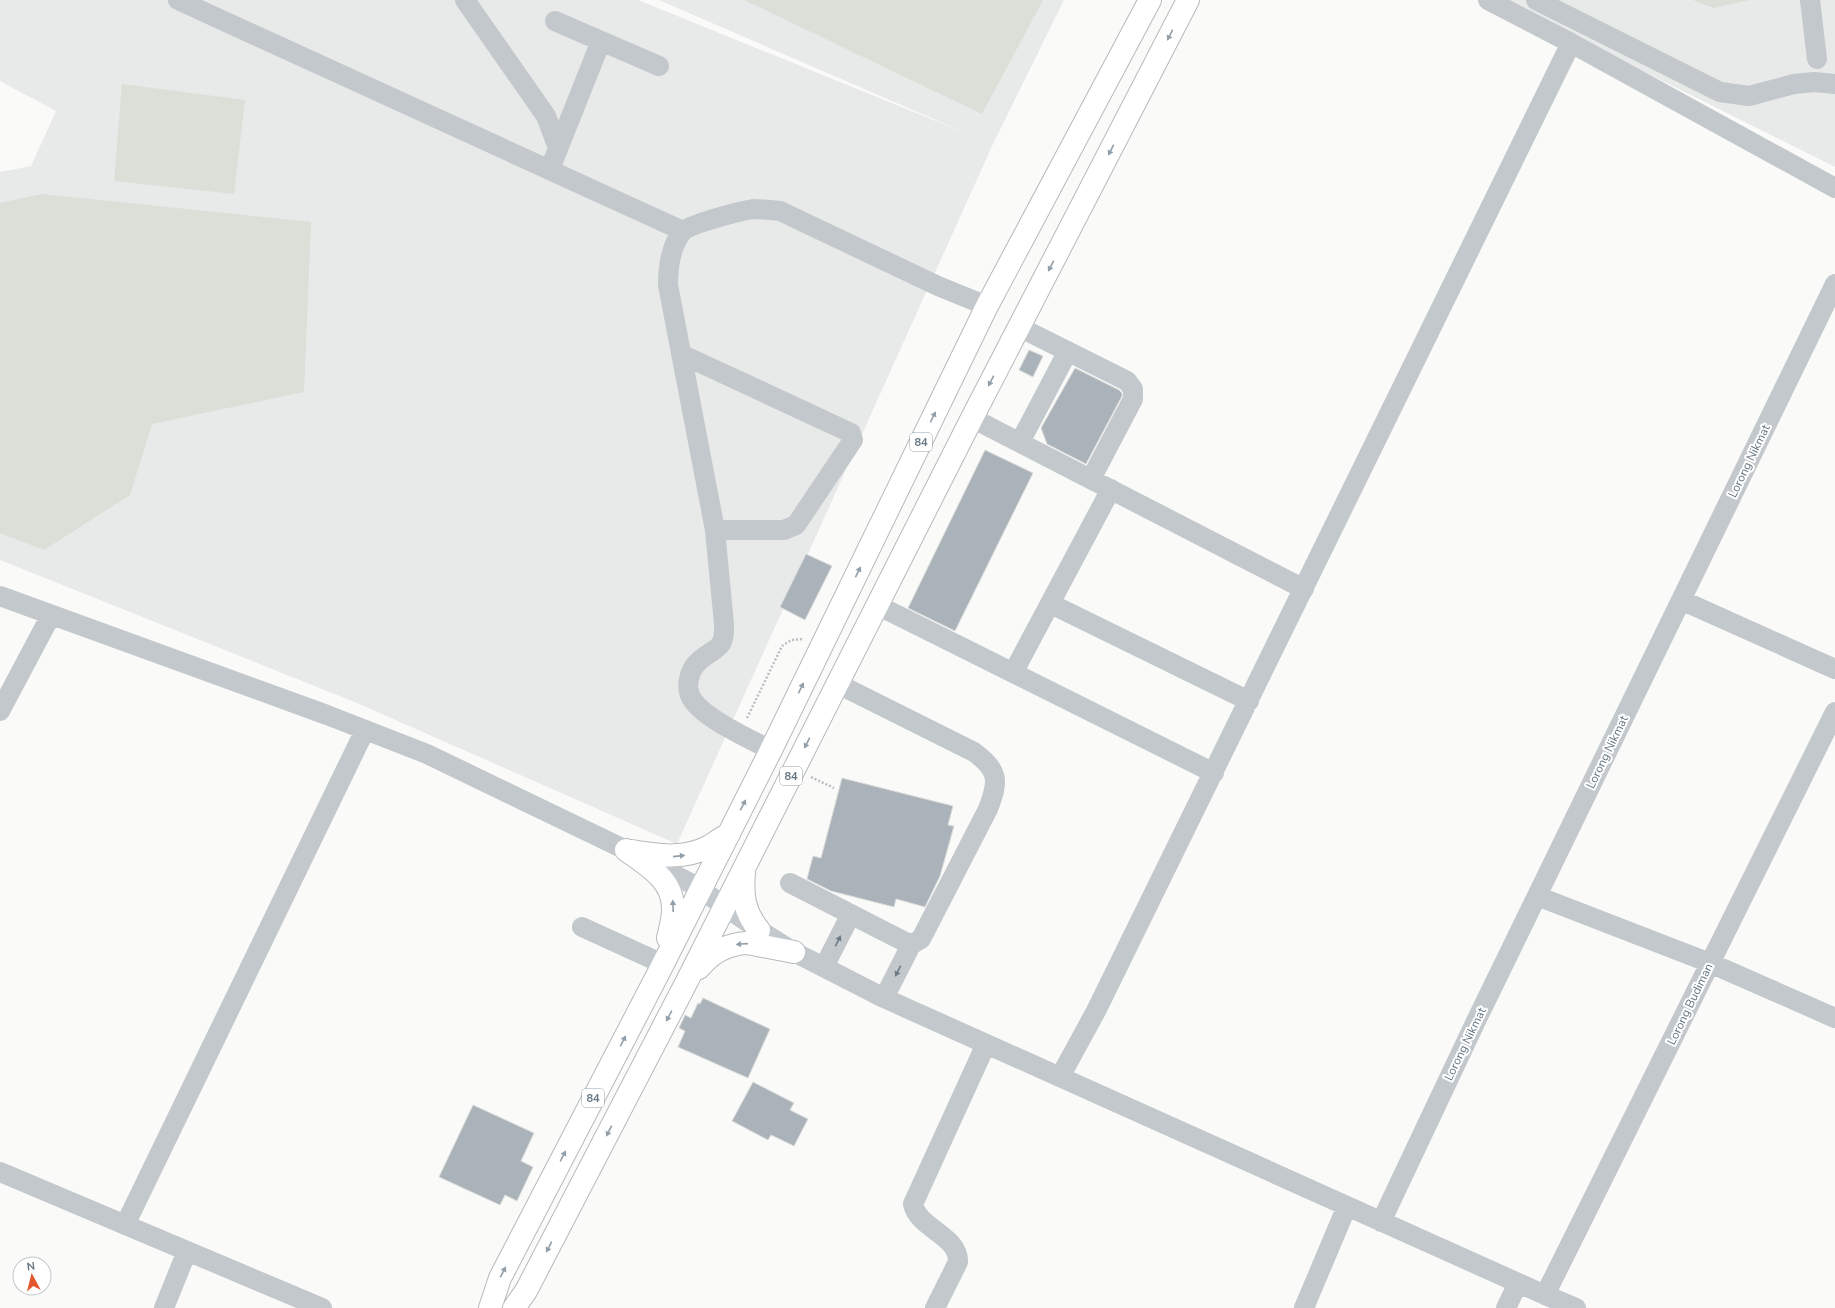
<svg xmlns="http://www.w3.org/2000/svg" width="1835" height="1308" viewBox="0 0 1835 1308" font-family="'Nunito Sans',sans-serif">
<rect width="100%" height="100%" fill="#fafaf8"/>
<path fill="#e8e9e9" d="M0 0H638L968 134 659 0H1064L993 144 677 844 357 703 0 560V172L31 166 56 111 0 81Z
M1501 0H1835V167L1528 14Z"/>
<path fill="#dadfd7" d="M744 0H1043L982 114Z
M1693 0H1750L1713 8Z
M122 84 245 100 234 194 114 181Z
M42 194 311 222 304 392 152 424 130 495 44 550 0 533V203Z"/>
<path fill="#aab3b9" stroke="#dcdcda" d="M1029 350 1043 356 1033 377 1019 370Z
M1075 368 1119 390 1122 393V396L1086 464 1047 444 1041 428Z
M985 450 1033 473 955 631 908 608Z
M806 554 832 566 805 620 780 607Z
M842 778 953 806 948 825 954 826 940 876 925 907 896 899 894 907 831 891 807 879 813 856 821 858Z
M703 998 770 1029 748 1078 678 1047 685 1031 679 1028 685 1015 691 1018 698 1003 700 1004Z
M753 1082 794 1103 790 1110 808 1119 794 1146 771 1135 768 1140 732 1121Z
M473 1105 534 1133 521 1161 533 1167 517 1201 505 1195 500 1205 439 1177Z"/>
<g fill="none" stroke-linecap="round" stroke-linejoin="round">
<g stroke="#b5babe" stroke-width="24">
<path id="major" d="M626 850C648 866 674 880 673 910 673 919 670 929 668 938
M631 851C658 855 683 860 708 847 715 843 721 838 729 834
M744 873C742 895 744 912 759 930
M699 968C711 953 727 944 747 943L794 952
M490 1308 500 1278 659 972 771 750 987 306 1150 0
M514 1308 526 1291 685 985 972 418 1188 0"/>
</g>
<path stroke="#bbbfc2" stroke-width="2.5" stroke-dasharray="2 2" stroke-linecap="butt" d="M747 718 782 646 791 640 804 639
M811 777 834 788"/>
<path stroke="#c3c8cc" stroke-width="20" d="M178 0 683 231
M465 0 546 116 558 148
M1488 0 1571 43 1835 188
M1536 0 1720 92 1749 96 1794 84 1814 82 1835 84
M1810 0 1817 59
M555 21 601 41
M550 169 601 41 659 66
M1019 327 1127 381 1133 389V399L1091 479
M681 354 851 433 853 440 796 525 784 530H715
M972 418 1304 589
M1020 442 1068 351
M0 596 327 715 427 754 626 850 694 885 759 930 794 952 884 998 1545 1295 1576 1308
M1681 600 1835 669
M1051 604 1249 701
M877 605 1214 773
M1013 673 1111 489
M0 711 51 615
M771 750C751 740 708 720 694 702 684 690 688 671 699 661 716 646 725 651 724 624L715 530 668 285C668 267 670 247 682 232 689 224 741 211 753 209 762 209 771 210 780 211L938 286 987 306
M790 883 911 945 921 939 988 809C999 781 999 770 974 752L838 684
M1537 896 1710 963 1835 1018
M582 927 663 964
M824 967 851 914
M884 998 911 945
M1060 1077 1096 1011 1571 43
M0 1172 322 1308
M1381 1222 1476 1021 1835 284
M125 1225 365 730
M1545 1295 1835 712
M164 1308 187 1251
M935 1308 958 1262C959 1235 918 1229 913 1204L986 1044
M1304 1308 1347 1206
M1506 1308 1518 1283"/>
<use href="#major" stroke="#fff" stroke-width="22"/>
</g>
<defs><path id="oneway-solid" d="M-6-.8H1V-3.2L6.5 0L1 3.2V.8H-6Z"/></defs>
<g fill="#939fa8">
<use href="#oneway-solid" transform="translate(1170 35) rotate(117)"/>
<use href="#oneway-solid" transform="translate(1111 150) rotate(117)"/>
<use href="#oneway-solid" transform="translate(1051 266) rotate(117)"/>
<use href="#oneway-solid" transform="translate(991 381) rotate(117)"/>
<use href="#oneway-solid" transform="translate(933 417) rotate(-64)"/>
<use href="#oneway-solid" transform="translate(858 572) rotate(-64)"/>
<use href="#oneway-solid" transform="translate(801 688) rotate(-64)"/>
<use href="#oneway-solid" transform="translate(807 743) rotate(117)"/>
<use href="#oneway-solid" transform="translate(743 805) rotate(-63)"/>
<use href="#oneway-solid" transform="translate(679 856) rotate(-6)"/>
<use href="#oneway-solid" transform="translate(673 906) rotate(-92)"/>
<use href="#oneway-solid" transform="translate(742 944) rotate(176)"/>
<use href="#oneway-solid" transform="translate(669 1016) rotate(118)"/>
<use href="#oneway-solid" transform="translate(623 1041) rotate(-63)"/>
<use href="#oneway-solid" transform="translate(609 1131) rotate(117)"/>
<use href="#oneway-solid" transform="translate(563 1156) rotate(-63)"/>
<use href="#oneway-solid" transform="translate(549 1247) rotate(117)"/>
<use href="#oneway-solid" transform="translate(503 1272) rotate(-63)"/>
</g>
<g fill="#6a7a87">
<use href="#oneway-solid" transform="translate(838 941) rotate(-63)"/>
<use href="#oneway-solid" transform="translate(898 971) rotate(117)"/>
</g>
<g text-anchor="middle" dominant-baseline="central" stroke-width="4" stroke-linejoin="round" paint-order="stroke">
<g fill="#fff" stroke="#939fa8" stroke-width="1">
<rect x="910" y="433" width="22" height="18" rx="3"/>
<rect x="780" y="767" width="22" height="18" rx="3"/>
<rect x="582" y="1089" width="22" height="18" rx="3"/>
</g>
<g font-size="11" font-weight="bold" fill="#657683">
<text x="921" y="442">84</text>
<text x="791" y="776">84</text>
<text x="593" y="1098">84</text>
</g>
<g font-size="12" fill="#657683" stroke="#fff">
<text transform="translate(1749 461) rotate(-64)">Lorong Nikmat</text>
<text transform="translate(1607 752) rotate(-64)">Lorong Nikmat</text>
<text transform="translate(1690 1004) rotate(-64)">Lorong Budiman</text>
<text transform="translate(1465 1044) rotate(-64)">Lorong Nikmat</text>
</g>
</g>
<g transform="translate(32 1276) rotate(353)"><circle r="19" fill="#ffffff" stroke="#c1c8cd"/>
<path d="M0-3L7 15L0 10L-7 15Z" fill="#e4572e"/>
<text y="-6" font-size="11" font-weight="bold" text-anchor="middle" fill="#657683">N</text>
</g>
</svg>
